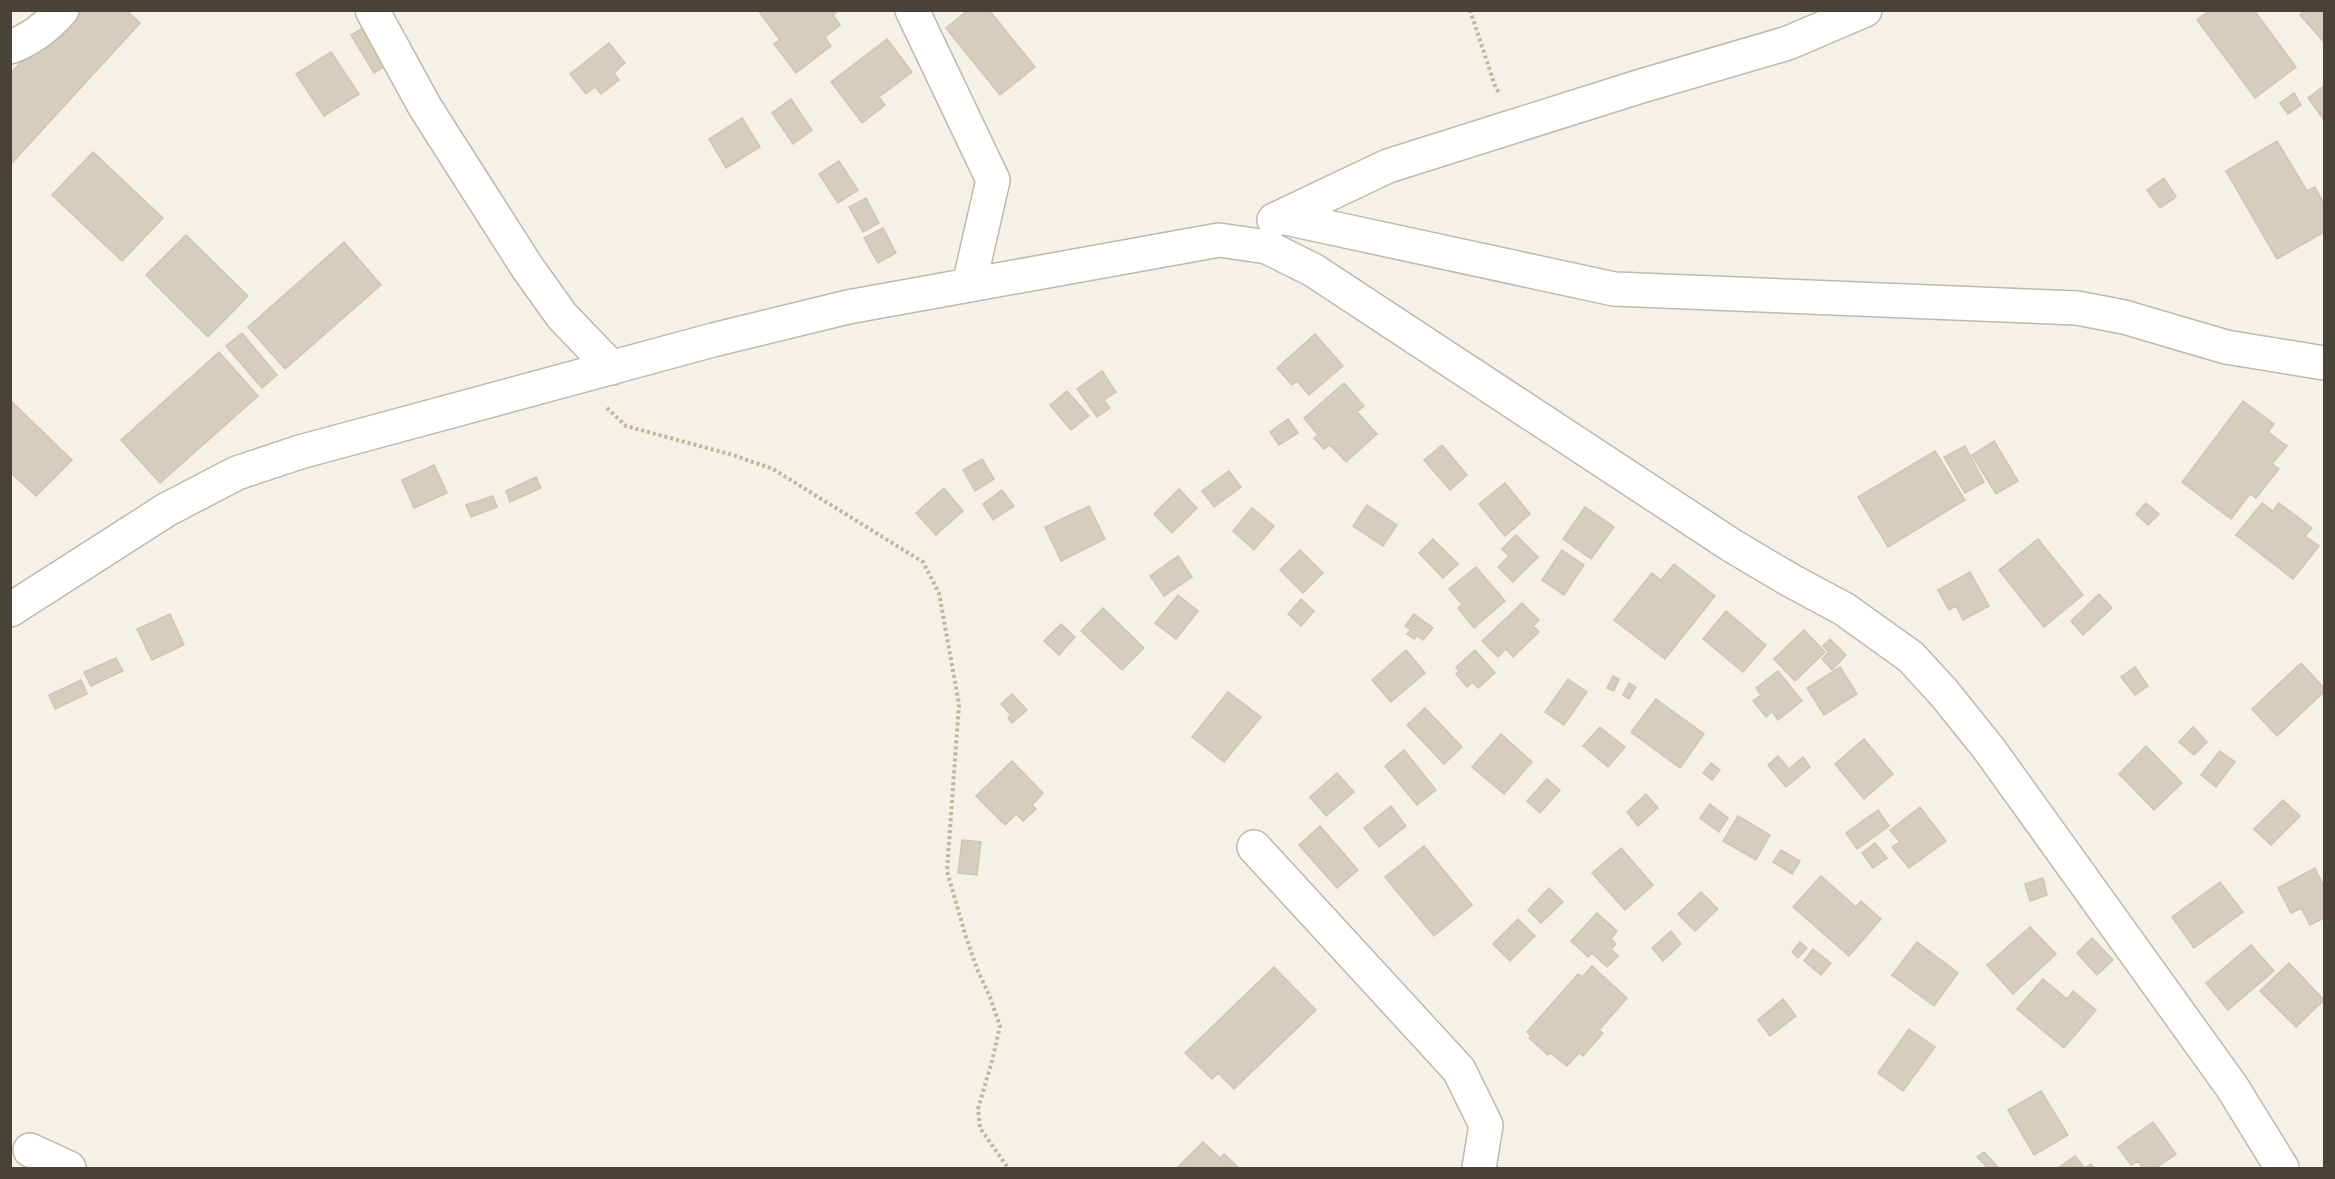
<svg xmlns="http://www.w3.org/2000/svg" width="2335" height="1179" viewBox="0 0 2335 1179" font-family="'Fira Sans',sans-serif">
<rect width="100%" height="100%" fill="#f4f1e8"/>
<path fill="#d6cdbd" stroke="#d1c6b0" stroke-width="1.5" d="M69 10H126L140 23 10 165V74Z
M758 10H839L833 15 840 25 825 37 831 46 796 73 774 44 780 40Z
M968 10H989L1035 67 1000 95 946 28Z
M2210 10H2254L2296 67 2255 98 2197 20Z
M2305 10H2324V42L2300 15Z
M365 27 389 64 374 73 351 35Z
M887 39 912 72 879 97 885 105 862 123 831 82Z
M609 43 625 63 614 73 619 80 601 94 595 87 586 94 570 74Z
M331 52 359 94 324 116 296 74Z
M2324 86V120L2308 98Z
M2294 93 2301 105 2288 114 2280 103Z
M791 99 812 130 793 144 772 113Z
M742 118 760 147 726 168 709 139Z
M2277 141 2307 191 2315 187 2324 204V232L2277 259 2226 171Z
M93 152 163 218 122 261 52 195Z
M839 161 858 190 838 203 819 174Z
M2164 178 2176 197 2160 208 2147 190Z
M866 198 879 223 863 232 849 207Z
M883 228 896 253 878 263 864 238Z
M186 235 248 296 208 337 146 275Z
M344 242 381 285 285 369 248 327Z
M242 333 277 375 262 388 226 346Z
M1315 334 1343 366 1309 395 1297 381 1292 385 1277 368Z
M219 352 258 396 160 483 121 440Z
M1102 371 1116 392 1104 400 1110 408 1097 417 1077 389Z
M1344 383 1364 406 1357 412 1377 434 1346 462 1330 445 1324 449 1314 438 1318 435 1304 418Z
M1067 391 1089 416 1071 430 1050 405Z
M10 400 72 460 36 496 10 472Z
M2243 401 2274 424 2268 432 2287 446 2272 464 2279 469 2256 498 2250 494 2231 519 2182 482Z
M1288 419 1298 433 1279 445 1270 432Z
M1994 441 2018 481 1996 494 1972 455Z
M1442 445 1467 475 1450 490 1424 460Z
M1965 446 1984 482 1965 493 1944 457Z
M1935 451 1965 500 1888 547 1858 497Z
M982 459 994 479 975 491 963 470Z
M434 465 447 493 414 508 402 480Z
M1229 471 1241 487 1214 507 1202 491Z
M536 477 541 488 510 502 506 491Z
M1505 483 1530 514 1505 536 1479 504Z
M944 488 963 511 936 535 916 513Z
M1179 489 1197 508 1172 533 1154 514Z
M1002 490 1014 506 993 520 983 504Z
M493 496 497 507 471 517 466 505Z
M2146 503 2159 514 2148 525 2136 514Z
M2262 503 2273 511 2279 503 2312 528 2305 536 2319 546 2293 579 2236 535Z
M1367 505 1397 525 1383 546 1353 526Z
M1089 506 1105 539 1061 561 1045 527Z
M1585 507 1614 527 1591 559 1563 539Z
M1252 508 1274 526 1254 550 1233 531Z
M1516 535 1538 557 1513 582 1498 567 1509 556 1502 549Z
M1433 539 1458 564 1443 578 1419 553Z
M2038 539 2083 595 2044 627 1999 570Z
M1300 550 1323 573 1303 593 1280 570Z
M1562 550 1584 565 1564 595 1542 580Z
M1178 556 1192 577 1164 596 1150 576Z
M1674 564 1715 596 1665 659 1614 620 1652 573 1661 580Z
M1476 567 1505 601 1474 628 1458 608 1462 604 1449 589Z
M1970 572 1989 606 1963 620 1956 606 1949 610 1938 590Z
M2099 594 2112 608 2083 635 2071 621Z
M1178 595 1198 611 1176 639 1155 623Z
M1301 599 1314 611 1301 626 1288 614Z
M1522 603 1539 620 1533 626 1539 632 1513 657 1506 649 1498 657 1482 641Z
M1103 608 1144 648 1122 670 1081 631Z
M1726 611 1766 645 1743 672 1703 639Z
M170 614 184 645 152 660 137 629Z
M1414 614 1433 628 1423 640 1417 636 1414 639 1407 634 1411 630 1405 626Z
M1061 624 1075 637 1059 655 1044 641Z
M1804 630 1825 652 1795 681 1774 659Z
M1830 639 1846 655 1832 670 1822 659 1829 652 1823 646Z
M1406 650 1425 673 1391 702 1372 680Z
M1475 650 1495 673 1478 688 1473 682 1467 687 1456 674 1459 671 1456 667Z
M116 658 123 671 91 686 84 672Z
M2301 663 2324 688V692L2277 736 2252 709Z
M1840 667 1857 694 1824 715 1807 688Z
M2135 667 2148 686 2135 695 2121 677Z
M1778 671 1802 701 1778 720 1772 711 1766 717 1753 701 1761 695 1756 688Z
M1613 676 1619 679 1614 691 1607 688Z
M1568 679 1587 692 1564 725 1545 712Z
M81 680 87 694 55 709 49 695Z
M1629 683 1636 687 1629 699 1623 695Z
M1228 692 1261 717 1224 762 1192 737Z
M1012 694 1027 710 1012 723 1008 718 1011 715 1001 704Z
M1656 699 1704 734 1680 768 1631 732Z
M1425 708 1462 747 1444 764 1407 725Z
M1600 727 1625 747 1608 767 1583 746Z
M2193 727 2207 742 2194 755 2179 742Z
M1501 734 1532 762 1504 794 1472 767Z
M1864 739 1893 774 1864 799 1835 764Z
M2146 746 2182 783 2154 810 2119 774Z
M1404 750 1436 790 1417 805 1385 766Z
M2220 751 2235 762 2216 787 2201 775Z
M1778 756 1789 769 1803 757 1810 767 1786 787 1768 765Z
M1012 761 1043 793 1032 805 1036 809 1023 821 1016 814 1005 825 976 796Z
M1711 763 1720 770 1712 780 1703 773Z
M1337 773 1354 792 1326 816 1310 797Z
M1547 779 1560 790 1540 813 1527 801Z
M1646 794 1658 808 1638 826 1627 812Z
M2283 800 2300 816 2271 845 2254 829Z
M1710 804 1728 818 1719 832 1700 818Z
M1391 806 1406 826 1379 847 1364 828Z
M1920 807 1946 841 1909 868 1892 847 1900 842 1890 830Z
M1878 810 1889 826 1857 849 1846 833Z
M1738 816 1770 835 1756 860 1723 841Z
M1320 826 1358 870 1337 888 1299 845Z
M962 840 981 842 977 875 958 873Z
M1875 843 1887 858 1873 868 1862 853Z
M1424 846 1472 905 1434 936 1385 877Z
M1621 848 1653 885 1625 910 1592 873Z
M1781 850 1800 861 1792 874 1773 862Z
M2315 868 2324 887V918L2310 925 2301 908 2291 913 2278 888Z
M1821 876 1856 907 1861 901 1881 919 1849 956 1793 907Z
M2043 878 2047 895 2030 901 2025 884Z
M2220 882 2243 912 2194 948 2172 917Z
M1549 888 1563 902 1541 923 1528 910Z
M1701 892 1718 909 1695 931 1678 914Z
M1597 913 1617 931 1611 939 1616 944 1611 949 1618 956 1607 967 1592 953 1588 957 1571 941Z
M1518 919 1535 936 1510 961 1493 944Z
M2030 927 2056 954 2013 994 1987 965Z
M1671 931 1681 944 1663 961 1652 948Z
M2092 938 2113 960 2097 975 2077 953Z
M1800 942 1807 948 1798 958 1792 952Z
M1917 942 1958 973 1934 1006 1892 975Z
M2251 945 2274 971 2228 1010 2206 983Z
M1813 949 1831 963 1821 975 1804 961Z
M2289 963 2324 1000 2296 1027 2260 991Z
M1592 966 1627 998 1599 1030 1603 1033 1583 1056 1579 1053 1567 1066 1550 1053 1548 1055 1529 1038 1531 1036 1527 1032 1578 974 1582 977Z
M1274 967 1316 1010 1234 1089 1218 1073 1212 1079 1185 1053Z
M2043 979 2067 999 2073 991 2096 1010 2064 1048 2017 1009Z
M1783 999 1796 1016 1770 1036 1758 1020Z
M1909 1029 1935 1047 1903 1091 1878 1073Z
M2041 1091 2068 1135 2034 1155 2008 1110Z
M2153 1122 2176 1154 2156 1168H2143L2138 1161 2131 1165 2118 1147Z
M1203 1142 1220 1158 1224 1154 1239 1168H1177Z
M1984 1152 1998 1167 1996 1168H1988L1977 1157Z
M2075 1156 2085 1168 2091 1164 2094 1168H2058Z"/>
<g fill="none" stroke-linecap="round" stroke-linejoin="round">
<g stroke="#c0b9ab" stroke-width="36">
<path id="minor" d="M372 10 425 107 527 267 562 316 612 368
M912 10 993 180 969 285
M10 47C30 40 48 26 62 10
M1281 217 1614 289 2077 308 2124 317 2226 347 2324 363
M1274 220 1388 166 1638 87 1788 43 1865 10
M10 610 166 510 237 473 300 452 713 340 848 307 1219 240 1267 247 1313 270 1731 545 1790 580 1844 609 1911 657 1944 693 1989 749 2232 1087 2282 1168
M1254 847 1459 1070 1486 1125 1479 1168
M30 1150 69 1168"/>
</g>
<path stroke="#c2b69b" stroke-width="4" stroke-dasharray="3 3" stroke-linecap="butt" d="M1470 10 1496 89 1499 92
M607 408 626 426 733 455 773 469 923 562 939 593 959 704 947 871 965 934 977 969 990 997 1000 1026 992 1061 978 1109 980 1128 1008 1168"/>
<use href="#minor" stroke="#fff" stroke-width="33"/>
</g>
<rect width="2335" height="1179" fill="none" stroke="#484237" stroke-width="24"/>
</svg>
